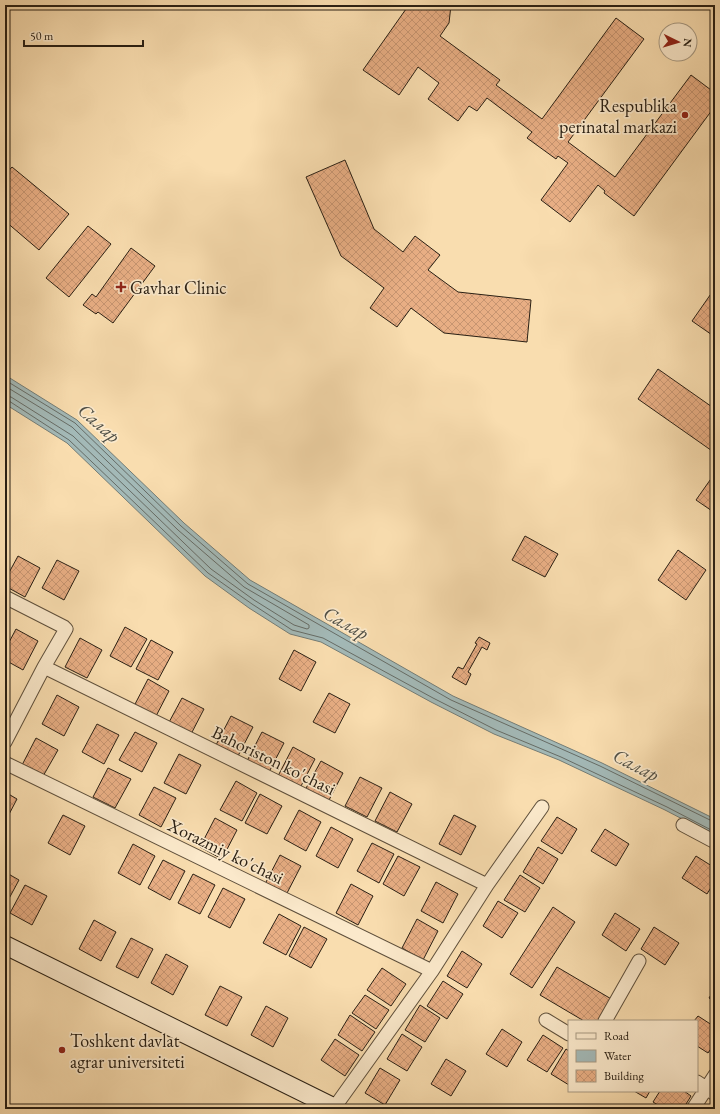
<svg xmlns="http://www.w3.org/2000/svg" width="720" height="1114" viewBox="0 0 720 1114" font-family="'EB Garamond',serif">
<defs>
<pattern id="building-cross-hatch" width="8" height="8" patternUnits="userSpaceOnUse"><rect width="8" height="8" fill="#e8ae84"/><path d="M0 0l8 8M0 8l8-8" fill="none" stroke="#c79571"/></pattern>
</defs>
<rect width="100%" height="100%" fill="#f9ddaf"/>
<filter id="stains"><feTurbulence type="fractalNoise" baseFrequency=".005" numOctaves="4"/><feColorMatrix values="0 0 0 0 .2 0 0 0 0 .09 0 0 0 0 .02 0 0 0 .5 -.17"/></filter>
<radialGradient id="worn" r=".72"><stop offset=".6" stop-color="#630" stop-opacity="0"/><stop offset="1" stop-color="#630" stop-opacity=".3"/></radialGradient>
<path fill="#a3b9b7" stroke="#737c76" d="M5 375 77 420 184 523 250 580 453 696 602 763 715 819V836L665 810 559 760 494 734 431 702 321 642 290 634 249 608 205 576 67 443 5 404Z"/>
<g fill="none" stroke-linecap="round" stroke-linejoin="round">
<path stroke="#666c66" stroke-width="1" d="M5 380 75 423 181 526 248 584 451 700 600 766 712 821 715 822
M5 386 72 427 178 530 244 587 309 625V628L307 629 294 625 254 600 211 569 73 436 11 397 5 396
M5 401H9L69 440 208 573 252 604 292 630 323 638 433 698 496 730 561 757 667 807 715 832"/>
</g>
<path fill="url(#building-cross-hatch)" stroke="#2a2014" d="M407 5H451L449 23 440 36 500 80 496 85 542 119 616 18 644 39 568 142 615 177 691 75 715 93V106L634 216 604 193 605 191 598 185 570 222 541 200 568 163 558 156 556 159 527 138 532 132 487 98 477 111 469 106 458 121 428 99 439 83 418 67 399 95 363 70 406 9Z
M345 160 374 229 403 252 415 236 440 255 428 270 458 292 531 300 527 342 444 333 411 308 397 327 370 308 384 288 341 256 306 177Z
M12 167 69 214 39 250 5 221V175Z
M88 226 111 244 69 297 46 278Z
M131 248 155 266 113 323 98 312 96 314 83 305 92 294 96 297Z
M715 288V337L692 321Z
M658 369 715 409V453L638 399Z
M715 473V513L696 500Z
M525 536 558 554 545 577 512 560Z
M678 550 706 570 686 600 658 580Z
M18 556 40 568 25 597 5 586V580Z
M57 560 79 571 64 600 42 588Z
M125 627 147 639 131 667 110 656Z
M16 629 38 641 23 670 5 660V650Z
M479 637 490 643 487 650 482 647 468 672 471 674 466 685 452 677 458 667 463 669 477 644 475 643Z
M80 638 102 650 87 678 65 667Z
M151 640 173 652 158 680 136 669Z
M294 650 316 662 301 691 279 679Z
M148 679 169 691 154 720 133 708Z
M329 693 350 704 335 733 313 722Z
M57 695 79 707 64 736 42 724Z
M182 698 204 709 189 738 167 726Z
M231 716 253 727 238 756 216 745Z
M97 724 119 735 104 764 82 752Z
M135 732 157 743 142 772 119 760Z
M262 732 284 743 269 772 247 761Z
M36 738 58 750 42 778 21 767Z
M293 747 315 759 300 788 278 776Z
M179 754 201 765 186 794 164 783Z
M321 761 343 773 328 802 305 790Z
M108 768 131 779 115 808 93 797Z
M360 777 382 788 367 817 345 806Z
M236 781 257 793 242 821 220 810Z
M154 787 176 798 161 827 139 815Z
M5 792 17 799 5 822Z
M390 792 412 804 397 832 375 821Z
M260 794 282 806 267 834 245 823Z
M299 810 321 822 306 851 284 839Z
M63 815 85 826 70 855 48 843Z
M454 815 476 826 461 855 439 844Z
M557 817 577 829 562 854 541 841Z
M215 818 237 830 222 859 200 847Z
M331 827 353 839 338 868 316 856Z
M605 829 629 844 616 866 591 851Z
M372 843 394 854 379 883 357 871Z
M133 844 155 856 140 885 118 873Z
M538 847 558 859 543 884 523 872Z
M280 855 301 866 286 895 265 884Z
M398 856 420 867 404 896 383 884Z
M696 856 715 868V881L707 894 682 878Z
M163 860 185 871 170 900 148 888Z
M5 872 19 880 5 906Z
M193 874 215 885 200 914 178 903Z
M520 875 540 888 525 912 504 900Z
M436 882 458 894 443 923 421 911Z
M351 884 373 896 358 925 336 913Z
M25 885 47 896 32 925 10 913Z
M223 888 245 899 230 928 208 917Z
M498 901 518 913 502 938 483 926Z
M553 907 575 922 532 988 510 974Z
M615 913 640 929 626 951 602 935Z
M279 914 301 926 286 955 263 943Z
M417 919 438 931 423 960 402 948Z
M94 920 116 932 101 961 79 949Z
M304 927 327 939 311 968 289 956Z
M654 927 679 943 665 965 641 949Z
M131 938 153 949 138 978 116 967Z
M462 951 482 964 467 988 447 976Z
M166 954 188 966 173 995 151 983Z
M557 967 613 1000 600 1021H584L540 995Z
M382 968 406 984 391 1006 367 990Z
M443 981 463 994 447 1019 427 1006Z
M220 986 242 997 227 1026 205 1015Z
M715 988V1002L709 998Z
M365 995 389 1010 376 1029 352 1013Z
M420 1005 440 1018 425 1042 405 1030Z
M266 1006 288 1018 273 1047 251 1035Z
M350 1015 375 1032 362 1051 338 1035Z
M698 1016 715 1027V1043L708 1053 697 1046V1021H694Z
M502 1029 522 1042 507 1067 486 1054Z
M402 1034 422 1047 407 1071 387 1059Z
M543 1035 563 1048 547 1072 527 1060Z
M335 1039 359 1055 345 1076 321 1060Z
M566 1049 569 1051V1085L551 1074Z
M446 1059 466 1071 451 1096 431 1084Z
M380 1068 400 1080 385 1105 365 1093Z
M634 1091H650L646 1098Z
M660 1091H684L691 1096 683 1109H664L653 1102Z"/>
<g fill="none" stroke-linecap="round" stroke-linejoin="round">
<g stroke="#5e4f3b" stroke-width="15">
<path id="street" d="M5 597 64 627 66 629 44 667 5 742
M44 667 487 885
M5 763 432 971
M683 825 715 842
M546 1020 569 1034
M605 1021 639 961
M697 1082 715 1094
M334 1108 432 971 487 885 542 807
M693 1109 715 1075"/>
</g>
<g stroke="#2a2014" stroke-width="20">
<path id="secondary" d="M5 945 337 1109"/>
</g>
<use href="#street" stroke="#fbe9cb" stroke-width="13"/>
<use href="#secondary" stroke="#fbe9cb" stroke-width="18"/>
</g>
<g fill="#8f2418" stroke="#fbe9cb" stroke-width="1.5">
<circle cx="685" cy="115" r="4"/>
<path d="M119 281h4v4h4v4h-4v4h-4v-4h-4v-4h4z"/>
<circle cx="62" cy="1050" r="4"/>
</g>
<g text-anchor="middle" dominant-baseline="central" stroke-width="3.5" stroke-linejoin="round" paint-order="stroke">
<g font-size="18" fill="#2a2014" stroke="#fbe9cb" text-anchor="start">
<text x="677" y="105" text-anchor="end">Respublika<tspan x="677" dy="21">perinatal markazi</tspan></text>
<text x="130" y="287">Gavhar Clinic</text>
<text x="70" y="1040">Toshkent davlat<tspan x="70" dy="21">agrar universiteti</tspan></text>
</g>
<g font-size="18" fill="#2a2014" stroke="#fbe9cb">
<text transform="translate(274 760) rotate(26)">Bahoriston ko'chasi</text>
<text transform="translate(226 851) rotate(26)">Xorazmiy ko'chasi</text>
</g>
<g font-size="19" font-style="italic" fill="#4e4e45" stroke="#fbe9cb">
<text transform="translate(99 423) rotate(41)">Салар</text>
<text transform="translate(346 623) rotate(29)">Салар</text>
<text transform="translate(636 765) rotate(27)">Салар</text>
</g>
</g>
<rect width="720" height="1114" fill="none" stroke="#f9ddaf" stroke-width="20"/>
<rect x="6" y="6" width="708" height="1102" fill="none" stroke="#2a2014" stroke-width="2"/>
<rect x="10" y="10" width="700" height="1094" fill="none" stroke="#2a2014"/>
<rect x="568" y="1020" width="130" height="72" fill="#fbe9cb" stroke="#a79982"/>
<rect x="576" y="1033" width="20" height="6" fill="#fbe9cb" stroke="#a79982"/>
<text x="604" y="1040" font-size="12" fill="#2a2014">Road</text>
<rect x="576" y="1050" width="20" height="12" fill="#a3b9b7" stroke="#a79982"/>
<text x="604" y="1060" font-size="12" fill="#2a2014">Water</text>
<rect x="576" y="1070" width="20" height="12" fill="url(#building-cross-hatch)" stroke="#a79982"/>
<text x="604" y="1080" font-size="12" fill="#2a2014">Building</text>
<g transform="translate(678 42) rotate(95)"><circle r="19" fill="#fbe9cb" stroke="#a79982"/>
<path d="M0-3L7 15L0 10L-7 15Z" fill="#8f2418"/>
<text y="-6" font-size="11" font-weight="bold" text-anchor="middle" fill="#2a2014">N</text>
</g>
<path d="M24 40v6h119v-6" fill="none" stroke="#2a2014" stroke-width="2"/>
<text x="30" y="40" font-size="12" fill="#2a2014" stroke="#fbe9cb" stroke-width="3" paint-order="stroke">50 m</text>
<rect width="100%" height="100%" filter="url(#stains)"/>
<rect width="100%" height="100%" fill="url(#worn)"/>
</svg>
